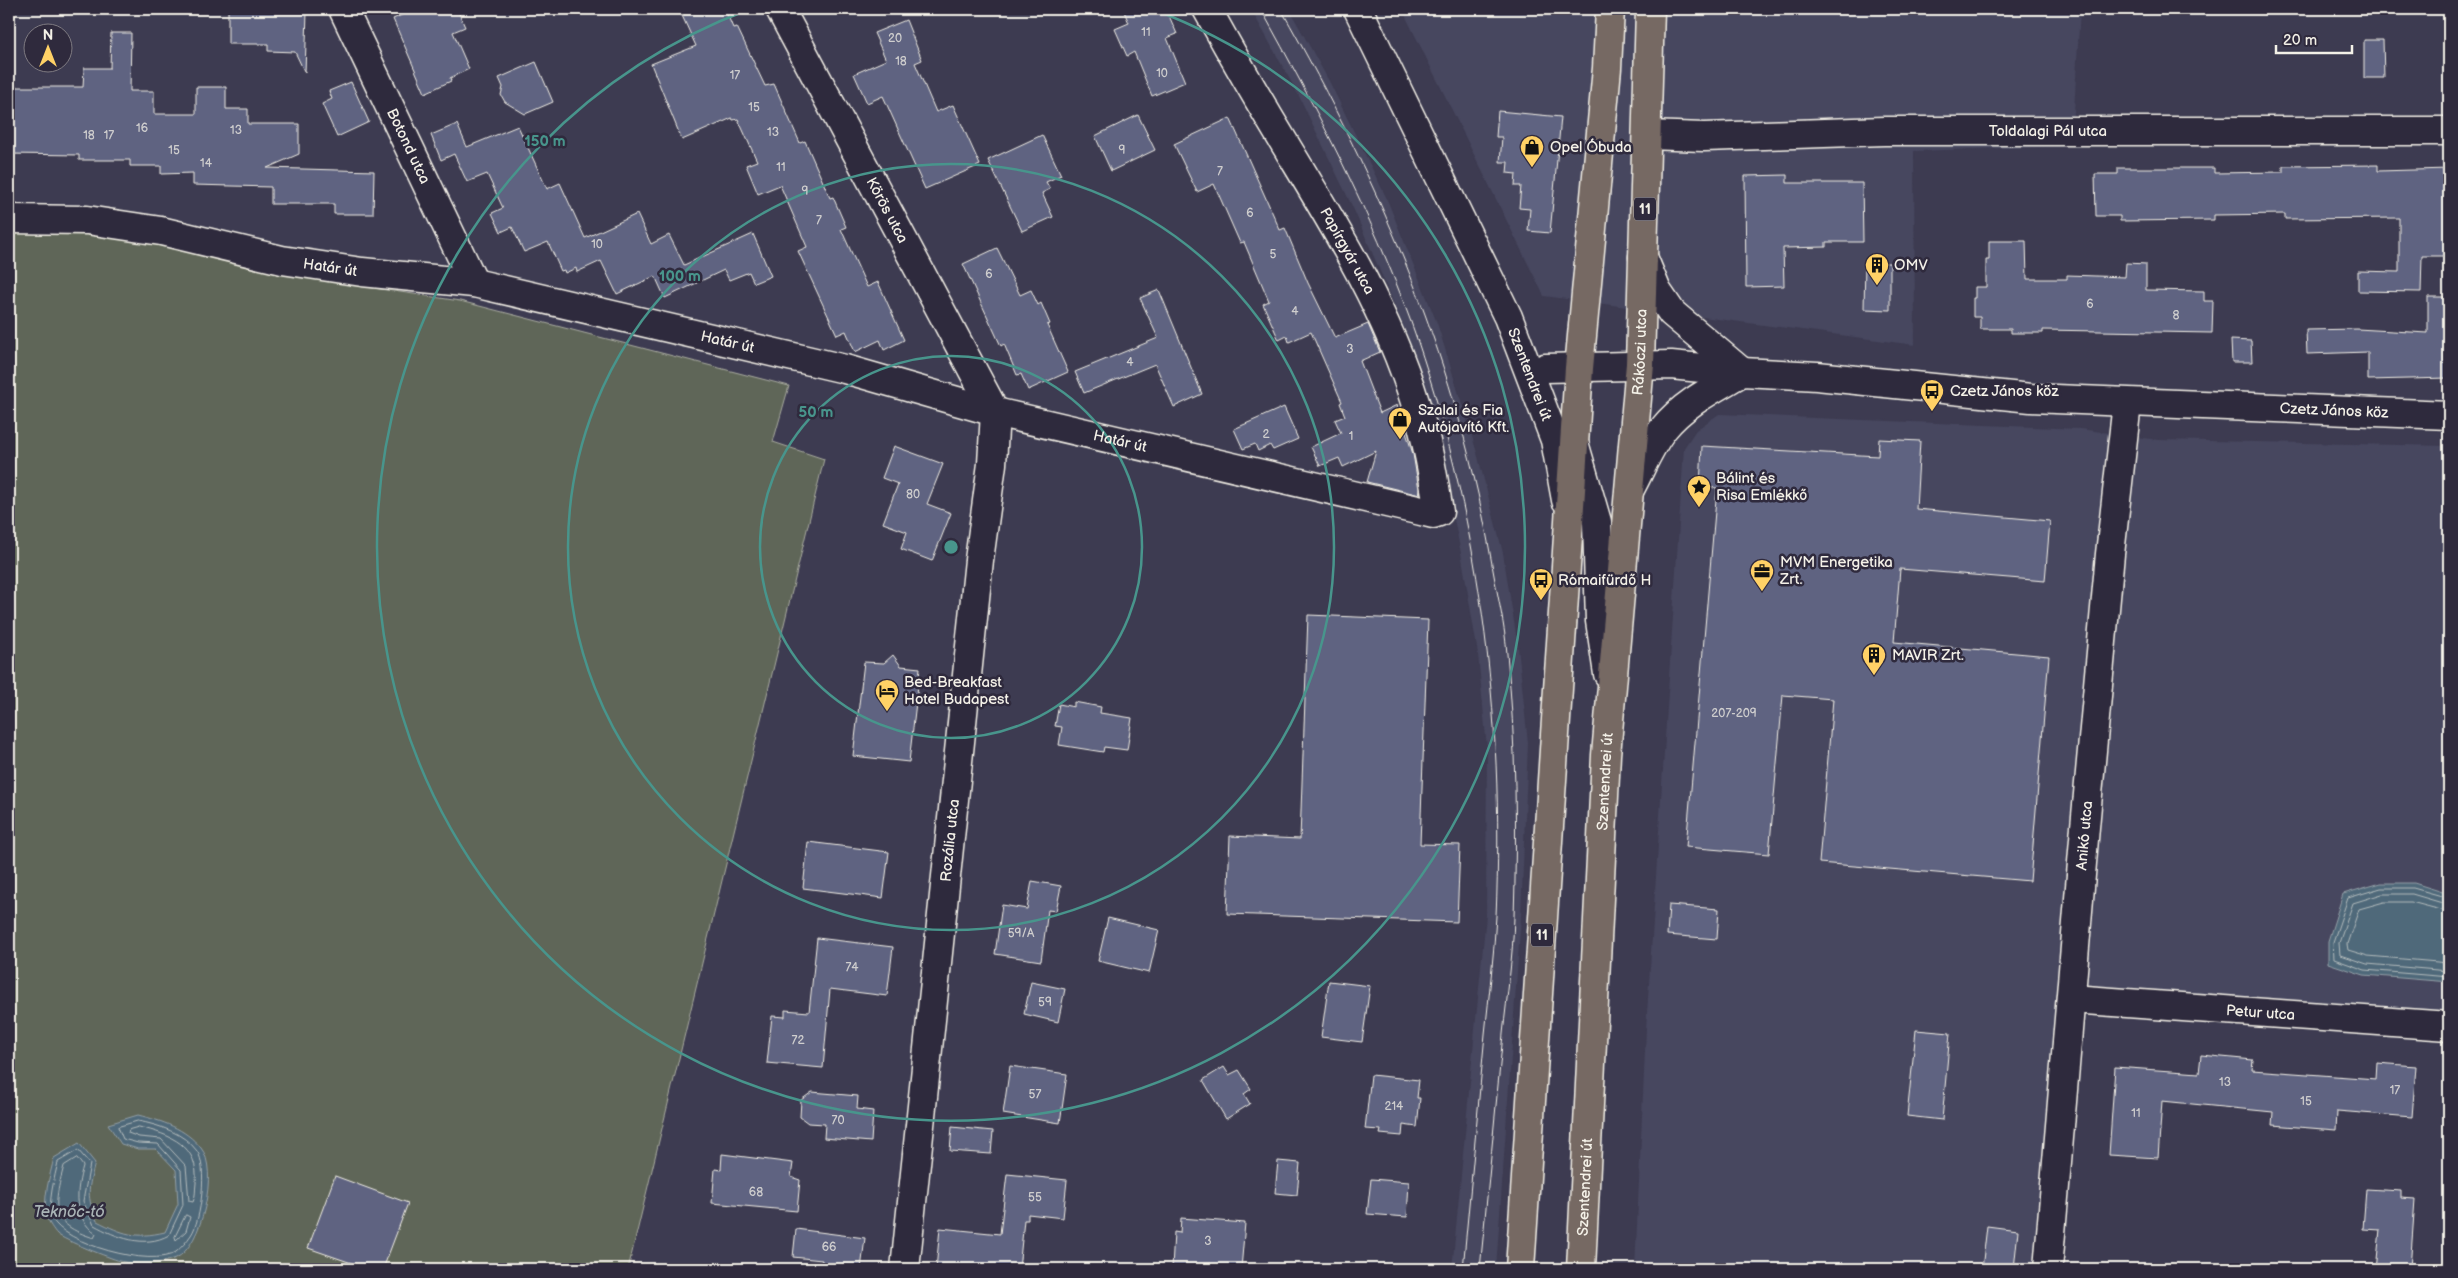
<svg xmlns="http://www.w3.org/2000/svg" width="2458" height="1278" viewBox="0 0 2458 1278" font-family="'Balsamiq Sans',sans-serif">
<rect width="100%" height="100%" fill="#3d3b51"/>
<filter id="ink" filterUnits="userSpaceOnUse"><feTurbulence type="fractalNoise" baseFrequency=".02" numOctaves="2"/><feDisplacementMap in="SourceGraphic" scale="10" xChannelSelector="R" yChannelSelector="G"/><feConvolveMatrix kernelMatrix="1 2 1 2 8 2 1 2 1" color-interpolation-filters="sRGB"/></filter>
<g filter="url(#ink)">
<path fill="#47475f" d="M1251 9H1289L1330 83 1386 197 1437 323 1477 453 1503 553 1518 647 1528 743 1521 916 1496 1269H1452L1486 915 1487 748 1478 654 1462 558 1442 460 1406 332 1354 210 1299 96Z
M1402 9H2080L2072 146 1914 151 1915 345 1544 296Z
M1719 414 2080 429 2158 440 2449 446V1011L2061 983 2038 1269H1635L1646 1029 1684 448 1696 430Z"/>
<path fill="#5f6659" stroke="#aaaca0" d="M87 220 280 274 460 301 789 386 773 442 824 459 628 1269H9V221Z"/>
<path fill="#50697a" stroke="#929fa6" d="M2381 883H2414L2449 894V982L2364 975 2328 963V941L2343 894Z
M138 1115C162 1121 185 1128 201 1148 219 1169 202 1247 176 1258 160 1265 136 1265 120 1261 110 1258 63 1240 57 1234 54 1231 48 1222 47 1218 42 1201 50 1175 54 1158L79 1143 95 1163C88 1189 86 1196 97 1221 123 1234 135 1239 165 1232L178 1204 176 1170 156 1149H138L121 1144 108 1124Z"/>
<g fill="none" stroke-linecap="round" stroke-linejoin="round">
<path stroke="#b2bbbc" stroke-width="1" d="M2449 898 2413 888H2381L2348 898 2333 942 2334 959 2365 970 2449 977
M2449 905 2412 894H2382L2353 903 2339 943 2340 955 2367 964 2449 971
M2449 912 2411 902H2384L2359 909 2347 944 2348 950 2368 956 2449 963
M138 1121C159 1125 184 1133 197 1151 208 1166 201 1221 191 1235 187 1241 181 1248 176 1252 152 1269 62 1243 52 1218 47 1204 55 1176 58 1162L78 1150 90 1164 83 1201 94 1225C116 1237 144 1249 169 1235L183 1205 181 1170 158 1144 138 1143 123 1139 118 1127Z
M139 1127C171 1135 199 1145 196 1183 195 1190 196 1196 193 1202L189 1201 186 1166 161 1139 139 1137 128 1133 129 1130Z
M77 1158 83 1166C76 1190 73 1218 96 1234L94 1238C49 1224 53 1207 64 1166Z
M186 1215 190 1217 186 1231 176 1240 175 1237Z"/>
</g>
<path fill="#5f6481" stroke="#f4f1e8" d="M415 9H457L465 27 453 32 469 69 450 78 451 81 425 93 393 19Z
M679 9H725L733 28 737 27 765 86 774 84 800 143 805 141 830 198 833 197 846 227 841 229 867 287 878 282 904 340 884 350 880 340 855 352 846 331 837 335 798 251 807 247 780 185 758 194 746 165 757 161 738 119 733 120 732 118 682 140 651 64 696 46Z
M1123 9H1166L1177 34 1167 38 1185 82 1152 96 1134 52 1127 56 1115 29 1129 23Z
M228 10 307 12 305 73 295 52 268 51V44H228Z
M906 20 922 60 915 63 936 112 953 105 980 165 925 189 883 96 867 103 854 74 886 60 874 33Z
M111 33H131L130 91H154V114H196V87H226V109H248V124H299V154L267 168 374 171 373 214H334V204H271V187L193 185V173L161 174V166H130V160H79V155L9 154V87H83L84 68H110Z
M2364 40H2383L2384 78H2364Z
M536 62 553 102 525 114 505 102 501 95 503 87 499 78Z
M351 82 369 122 337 137 322 104 332 99 329 91Z
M1498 111 1561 117 1550 233 1528 231 1530 209 1519 208 1521 186H1515L1516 174 1507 173 1508 162H1500L1502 137H1496Z
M1138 115 1155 150 1111 171 1095 136Z
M1230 118 1280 230 1285 228 1308 283 1335 338 1368 324 1380 352 1360 361 1380 413 1397 405 1413 454 1420 495 1367 482 1376 451 1343 467 1339 458 1320 466 1311 447 1341 433 1335 420 1345 416 1340 403 1342 402 1311 332 1289 342 1287 336 1279 340 1263 304 1269 301 1244 242 1240 243 1214 184 1197 192 1174 144Z
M457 124 467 147 518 126 547 189 560 183 585 238 637 214 651 244 669 235 684 265 753 234 771 276 754 283 749 272 729 280 724 270 665 298 655 276 617 294 601 261 577 272 576 268 565 273 564 270 561 271 548 242 524 252 512 227 501 232 492 213 503 208 487 174 467 182 454 154 441 160 431 135Z
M1042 135 1061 175 1046 182 1050 189 1042 193 1053 217 1022 231 988 160Z
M2378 165V171L2449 169V256H2422L2421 292 2358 291V271L2399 272V218L2285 219V214L2214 215V220L2120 221V216H2096L2095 174H2118V168H2214V173L2283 172V166Z
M1787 175V183H1862L1863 242H1826V247L1783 248 1784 286 1746 287 1745 176Z
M1989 241H2026L2027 279H2067V275L2125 277 2126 263 2146 264V290L2204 291V301H2213L2212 333 2043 330V333H2011V329H1980V317H1973V298H1975V287H1986V260H1989Z
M997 248 1020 295 1031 290 1038 305 1041 303 1050 324 1047 325 1068 372 1028 390 1021 374 1017 375 1004 344 1001 346 963 264Z
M1865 263H1890V310L1864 309Z
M1159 290 1202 394 1174 407 1155 364 1084 393 1075 372 1158 338 1140 298Z
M2428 297H2449V378L2368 380V352L2307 354 2306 330 2357 329 2428 333Z
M2231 340 2251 341 2252 362H2232Z
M1284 407 1298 439 1273 450 1270 445 1258 451 1255 444 1243 449 1234 429Z
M1879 439 1920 441 1916 509 2050 521 2045 581 1900 569 1894 642 2049 656 2030 881 1819 863 1833 699 1783 695 1769 854 1686 847 1717 488 1700 487 1702 446 1878 456Z
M894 446 943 464 927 504 951 513 932 561 901 549 907 532 883 523 898 484 882 478Z
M1308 615 1428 620 1420 844 1460 845 1457 922 1227 914 1230 836 1300 839Z
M893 655 901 666 920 668 909 762 853 756 864 662 884 663Z
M1074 702 1101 707 1100 713 1132 718 1127 750 1104 747 1103 752 1059 745 1062 727 1055 726 1059 704 1074 707Z
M808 842 889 852 883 898 803 888Z
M1032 881 1061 886 1056 911 1048 910 1041 961 995 954 1002 905 1027 909Z
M1669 905 1719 909 1717 939 1667 935Z
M1108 918 1159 930 1149 973 1098 961Z
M817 938 893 947 887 996 830 989 823 1068 767 1063 772 1016 785 1017V1010L809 1012Z
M1329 981 1370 986 1362 1042 1321 1037Z
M1031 982 1065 989 1058 1022 1024 1014Z
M1916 1030 1950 1033 1942 1120 1907 1116Z
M2201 1055 2253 1060 2252 1070 2376 1079 2377 1063 2416 1066 2412 1117 2337 1111 2336 1130 2272 1125 2273 1112 2162 1101 2158 1158 2109 1155 2115 1067 2199 1073Z
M1010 1066 1067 1074 1060 1123 1003 1114Z
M1224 1067 1229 1075 1239 1070 1251 1089 1244 1094 1250 1104 1226 1119 1203 1080Z
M1371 1075 1419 1080 1417 1098H1420L1417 1127 1403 1125 1402 1136 1380 1134 1381 1130 1365 1129Z
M812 1092 858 1096 857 1109 873 1111 871 1142 824 1138 825 1124 808 1123 800 1117 801 1100Z
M952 1127 993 1131 991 1154 950 1151Z
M722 1154 793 1163 791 1177 800 1180 797 1211 712 1203 715 1169 721 1170Z
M1278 1161 1300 1163 1297 1195 1275 1193Z
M1007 1174 1067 1180 1063 1218 1028 1214V1220H1024L1019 1269H936L940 1228 1000 1234Z
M335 1176 408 1203 383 1269H369L308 1248Z
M1371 1179 1409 1182 1407 1217 1367 1214Z
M2366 1189 2401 1191V1198L2415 1199 2410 1269H2376L2380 1230 2363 1229Z
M1181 1218 1245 1223 1241 1269 1172 1268 1174 1232 1180 1233Z
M1987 1226 2018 1230 2014 1269H1982Z
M796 1229 865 1238 861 1269H821L822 1260 793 1257Z"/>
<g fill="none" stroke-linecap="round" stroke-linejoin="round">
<g stroke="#f4f1e8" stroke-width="31">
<g id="minor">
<path id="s1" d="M343 9 474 283"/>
<path id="s2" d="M780 9 995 412"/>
<path id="s3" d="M1647 135 1704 137 1884 131H2449"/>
<path id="s4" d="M9 219 87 220 161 231 282 260 362 272 474 283 845 369 995 412 1417 510 1433 514 1439 512C1433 475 1427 438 1415 402 1387 311 1337 230 1288 149 1260 103 1233 56 1207 9"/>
<path id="s5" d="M2071 999 2449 1026"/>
<path id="s6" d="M905 1269 979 560 992 464 995 412"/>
<path id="s7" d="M2048 1269 2085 827 2110 554 2127 403"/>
</g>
</g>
<g stroke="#f4f1e8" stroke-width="31">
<g id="tertiary">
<path d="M1643 257 1657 291 1672 313 1742 372"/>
<path id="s8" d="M1545 368 1671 365 1742 372 1817 376 2031 398 2449 415"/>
<path d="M1630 489C1641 469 1650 445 1664 428 1684 403 1715 388 1742 372"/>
</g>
</g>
<g stroke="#f4f1e8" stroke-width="31">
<g id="secondary">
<path id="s9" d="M1358 9 1508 317 1555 440 1566 500"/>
<path d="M1575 446 1597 522 1600 621 1608 674"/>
</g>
</g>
<g stroke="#f4f1e8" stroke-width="31">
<g id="primary">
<path d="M1520 1269 1579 368 1607 68 1610 9"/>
<path id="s10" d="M1581 1269 1606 755 1640 364 1650 9"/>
</g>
</g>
<use href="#minor" stroke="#2f2a3d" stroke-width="28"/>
<use href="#tertiary" stroke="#2f2a3d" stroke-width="28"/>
<use href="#secondary" stroke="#2f2a3d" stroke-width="28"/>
<use href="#primary" stroke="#766964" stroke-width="28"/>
<path stroke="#f4f1e8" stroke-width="1" d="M1261 9C1317 110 1371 213 1411 322 1479 512 1505 715 1496 916 1494 955 1489 995 1485 1034 1478 1112 1470 1191 1463 1269
M1281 9C1382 187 1459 367 1493 570 1498 598 1505 626 1507 654 1516 741 1517 830 1514 917 1513 956 1507 995 1503 1034 1495 1112 1488 1191 1480 1269"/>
</g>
</g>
<g fill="none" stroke="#48958c" stroke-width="2.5">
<circle cx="951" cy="547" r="191"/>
<circle cx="951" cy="547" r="383"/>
<path d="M1152 9A574 574 0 1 1 750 9"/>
</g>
<defs>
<g id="shop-pin" transform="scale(1.25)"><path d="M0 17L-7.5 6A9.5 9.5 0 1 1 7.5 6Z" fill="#ffd166" stroke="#2f2a3d"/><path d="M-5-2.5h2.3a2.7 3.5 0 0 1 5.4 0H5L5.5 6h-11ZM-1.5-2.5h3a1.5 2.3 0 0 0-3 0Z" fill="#111"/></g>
<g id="building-pin" transform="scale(1.25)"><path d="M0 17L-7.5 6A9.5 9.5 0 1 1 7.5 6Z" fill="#ffd166" stroke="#2f2a3d"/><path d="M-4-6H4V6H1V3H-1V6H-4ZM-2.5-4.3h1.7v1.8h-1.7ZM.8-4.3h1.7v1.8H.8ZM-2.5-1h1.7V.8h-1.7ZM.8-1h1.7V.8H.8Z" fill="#111"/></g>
<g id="bus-pin" transform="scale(1.25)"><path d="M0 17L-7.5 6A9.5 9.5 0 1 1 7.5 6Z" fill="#ffd166" stroke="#2f2a3d"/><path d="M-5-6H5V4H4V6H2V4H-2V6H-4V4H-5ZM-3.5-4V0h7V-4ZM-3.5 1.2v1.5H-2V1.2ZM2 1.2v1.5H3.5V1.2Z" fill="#111"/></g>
<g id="sight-pin" transform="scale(1.25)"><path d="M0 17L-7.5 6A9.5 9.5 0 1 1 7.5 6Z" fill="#ffd166" stroke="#2f2a3d"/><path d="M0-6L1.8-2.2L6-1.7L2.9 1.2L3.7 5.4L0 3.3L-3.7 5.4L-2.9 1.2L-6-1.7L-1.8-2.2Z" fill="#111"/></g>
<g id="office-pin" transform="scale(1.25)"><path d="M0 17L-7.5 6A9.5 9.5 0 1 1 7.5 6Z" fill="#ffd166" stroke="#2f2a3d"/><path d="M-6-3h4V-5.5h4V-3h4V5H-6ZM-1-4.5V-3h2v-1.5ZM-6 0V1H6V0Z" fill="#111"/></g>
<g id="hotel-pin" transform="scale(1.25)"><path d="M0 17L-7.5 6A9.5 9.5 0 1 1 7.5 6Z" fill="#ffd166" stroke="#2f2a3d"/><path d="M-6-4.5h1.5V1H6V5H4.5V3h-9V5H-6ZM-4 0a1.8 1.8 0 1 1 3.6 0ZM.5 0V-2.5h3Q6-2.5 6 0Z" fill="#111"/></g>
</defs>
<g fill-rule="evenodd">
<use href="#shop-pin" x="1532" y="147"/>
<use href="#building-pin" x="1877" y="265"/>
<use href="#bus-pin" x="1932" y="391"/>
<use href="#shop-pin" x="1400" y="419"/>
<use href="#sight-pin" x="1699" y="487"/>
<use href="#office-pin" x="1762" y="571"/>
<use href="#bus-pin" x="1541" y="580"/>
<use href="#building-pin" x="1874" y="655"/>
<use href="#hotel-pin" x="887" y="691"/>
</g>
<g text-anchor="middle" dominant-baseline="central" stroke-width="5" stroke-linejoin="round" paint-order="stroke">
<g font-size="12" fill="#cfcece">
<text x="1146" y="32">11</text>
<text x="895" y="38">20</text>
<text x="901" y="61">18</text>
<text x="1162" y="73">10</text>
<text x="735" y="75">17</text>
<text x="754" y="107">15</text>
<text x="142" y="128">16</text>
<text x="236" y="130">13</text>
<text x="773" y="132">13</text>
<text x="89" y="135">18</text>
<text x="109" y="135">17</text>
<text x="174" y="150">15</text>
<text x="1122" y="150">9</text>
<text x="206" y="163">14</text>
<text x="781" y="167">11</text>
<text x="1220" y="171">7</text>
<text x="805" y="191">9</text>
<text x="1250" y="213">6</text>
<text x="819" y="220">7</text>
<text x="597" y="244">10</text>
<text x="1273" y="254">5</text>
<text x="989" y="274">6</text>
<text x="2090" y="304">6</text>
<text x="1295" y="311">4</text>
<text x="2176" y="315">8</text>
<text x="1350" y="349">3</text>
<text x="1130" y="362">4</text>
<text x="1266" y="434">2</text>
<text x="1351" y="436">1</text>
<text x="913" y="494">80</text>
<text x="1734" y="713">207-209</text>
<text x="1021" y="933">59/A</text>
<text x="852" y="967">74</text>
<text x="1045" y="1002">59</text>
<text x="798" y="1040">72</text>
<text x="2225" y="1082">13</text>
<text x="2395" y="1090">17</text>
<text x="1035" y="1094">57</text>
<text x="2306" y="1101">15</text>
<text x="1394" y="1106">214</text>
<text x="2136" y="1113">11</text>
<text x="838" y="1120">70</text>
<text x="756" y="1192">68</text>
<text x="1035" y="1197">55</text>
<text x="1208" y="1241">3</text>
<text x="829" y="1247">66</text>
</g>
<g fill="#2f2a3d" stroke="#b9b5b5" stroke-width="1">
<rect x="1634" y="197.5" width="22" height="23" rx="4"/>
<rect x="1531" y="923.5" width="22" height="23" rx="4"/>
</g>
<g font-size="14" font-weight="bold" fill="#f4f1e8">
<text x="1645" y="209">11</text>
<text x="1542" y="935">11</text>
</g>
<g font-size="15" fill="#f4f1e8" stroke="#2f2a3d">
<text stroke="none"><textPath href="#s3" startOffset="401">Toldalagi Pál utca</textPath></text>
<text stroke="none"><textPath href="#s1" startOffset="152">Botond utca</textPath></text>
<text stroke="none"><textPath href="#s2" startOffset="228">Körös utca</textPath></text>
<text transform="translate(1347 251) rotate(61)">Papírgyár utca</text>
<text stroke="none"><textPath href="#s4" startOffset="326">Határ út</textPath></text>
<text stroke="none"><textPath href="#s4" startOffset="731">Határ út</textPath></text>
<text stroke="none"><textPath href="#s10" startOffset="919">Rákóczi utca</textPath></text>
<text stroke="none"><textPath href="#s9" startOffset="404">Szentendrei út</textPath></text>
<text stroke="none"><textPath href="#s8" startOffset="791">Czetz János köz</textPath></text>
<text stroke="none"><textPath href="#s4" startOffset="1136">Határ út</textPath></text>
<text stroke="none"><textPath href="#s10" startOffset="488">Szentendrei út</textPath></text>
<text stroke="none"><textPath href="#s7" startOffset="435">Anikó utca</textPath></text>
<text stroke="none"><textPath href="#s6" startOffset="431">Rozália utca</textPath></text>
<text stroke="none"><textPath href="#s5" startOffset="190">Petur utca</textPath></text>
<text stroke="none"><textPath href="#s10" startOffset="82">Szentendrei út</textPath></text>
</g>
<g font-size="15" fill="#f4f1e8" stroke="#2f2a3d" text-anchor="start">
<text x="1550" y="147">Opel Óbuda</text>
<text x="1894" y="265">OMV</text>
<text x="1950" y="391">Czetz János köz</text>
<text x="1418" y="410">Szalai és Fia<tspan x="1418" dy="17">Autójavító Kft.</tspan></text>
<text x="1716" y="478">Bálint és<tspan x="1716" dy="17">Risa Emlékkő</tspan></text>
<text x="1780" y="562">MVM Energetika<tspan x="1780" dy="17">Zrt.</tspan></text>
<text x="1558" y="580">Rómaifürdő H</text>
<text x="1892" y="655">MAVIR Zrt.</text>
<text x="904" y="682">Bed-Breakfast<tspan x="904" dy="17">Hotel Budapest</tspan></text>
</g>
<g font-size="16" font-style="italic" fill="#aab4b6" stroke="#2f2a3d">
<text x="69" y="1212">Teknőc-tó</text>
</g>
</g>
<circle cx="951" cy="547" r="8" fill="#48958c" stroke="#2f2a3d" stroke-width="2.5"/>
<g font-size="15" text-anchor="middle" font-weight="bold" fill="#48958c" stroke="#2f2a3d" stroke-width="5" stroke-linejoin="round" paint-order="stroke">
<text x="545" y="146">150 m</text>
<text x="680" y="281">100 m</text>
<text x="816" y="417">50 m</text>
</g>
<rect width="2458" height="1278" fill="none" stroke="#2f2a3d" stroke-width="30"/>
<rect x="15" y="15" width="2428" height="1248" fill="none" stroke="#f4f1e8" stroke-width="2" filter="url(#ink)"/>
<g transform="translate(48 48)"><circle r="24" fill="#2f2a3d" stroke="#7e7a81"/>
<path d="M0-4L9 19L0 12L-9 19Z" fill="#ffd166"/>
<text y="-8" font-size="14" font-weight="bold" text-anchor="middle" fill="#f4f1e8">N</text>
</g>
<path d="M2276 45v8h76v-8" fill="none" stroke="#f4f1e8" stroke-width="2.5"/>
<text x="2283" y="45" font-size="15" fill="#f4f1e8" stroke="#2f2a3d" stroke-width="4" paint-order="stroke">20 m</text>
</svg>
